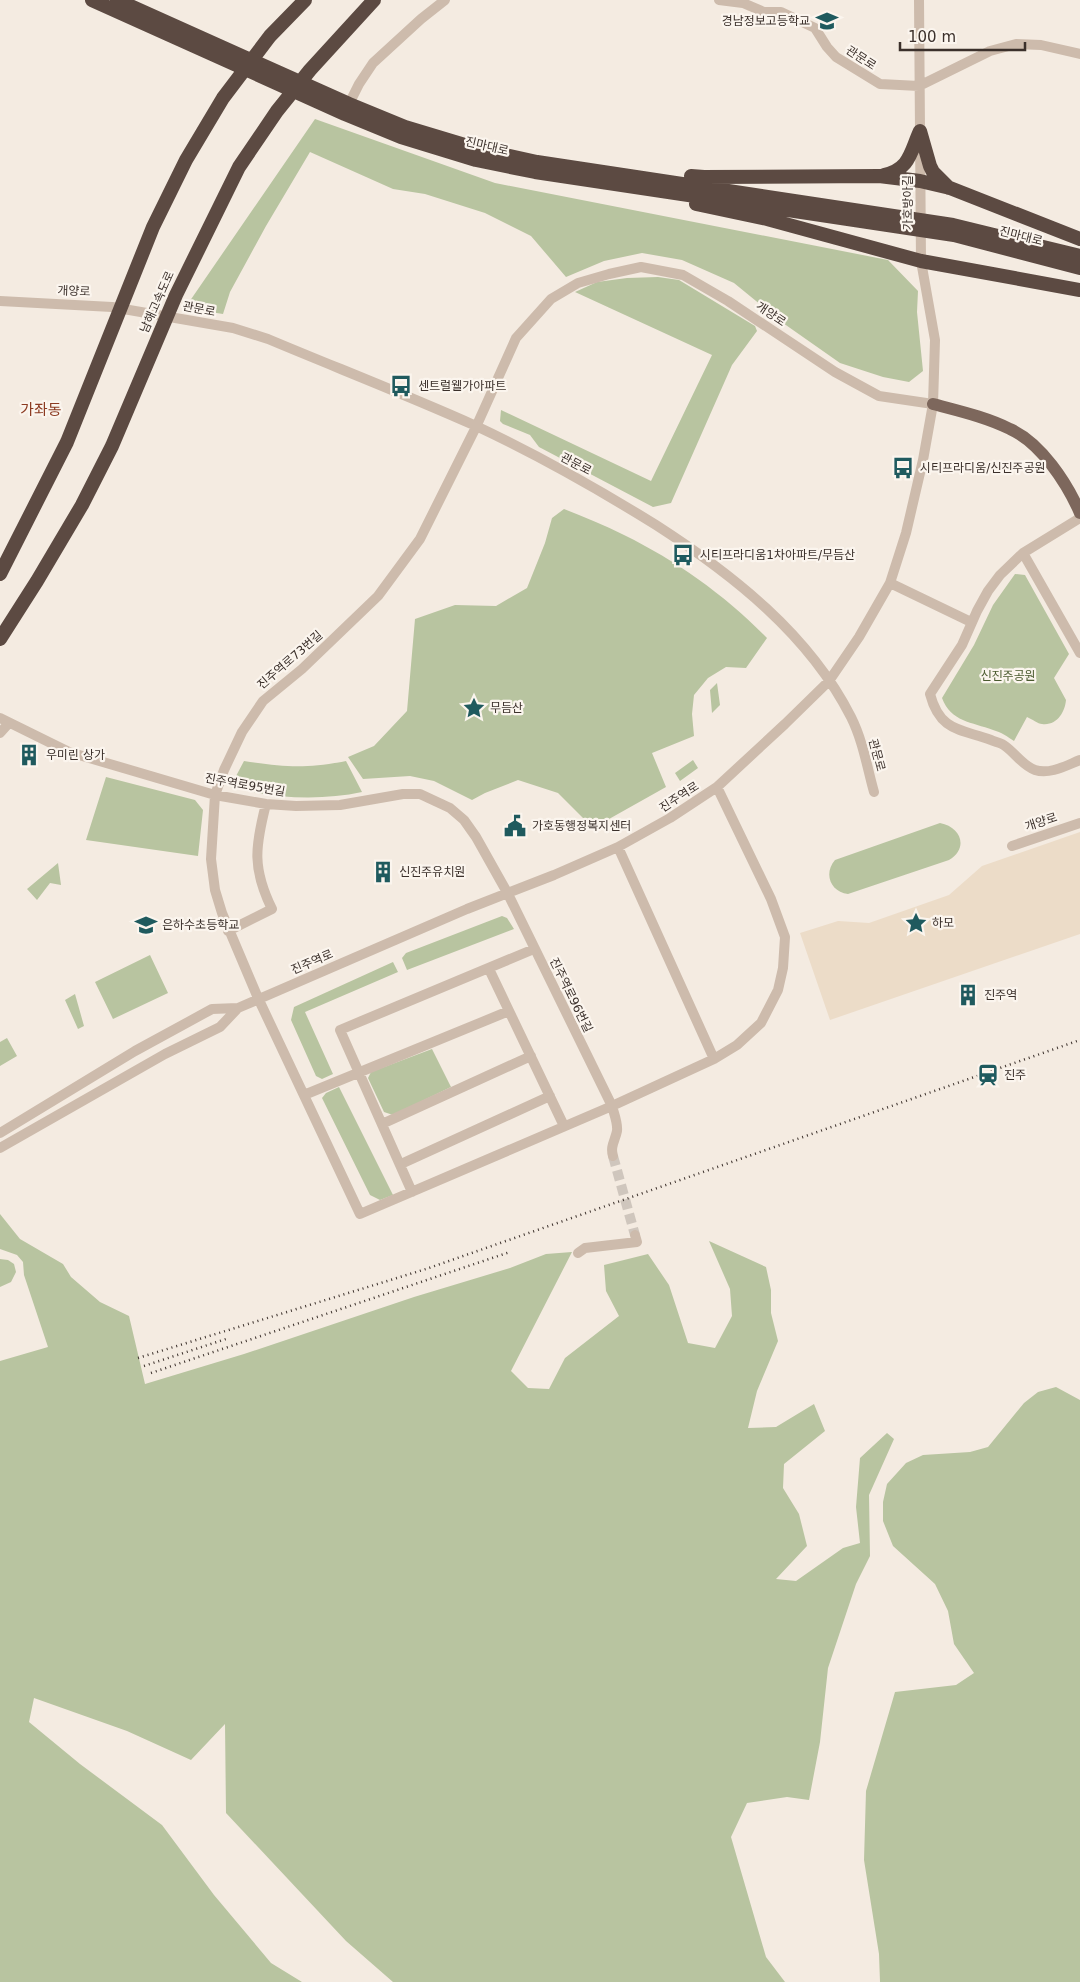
<svg xmlns="http://www.w3.org/2000/svg" width="1080" height="1982" viewBox="0 0 1080 1982" font-family="'DejaVu Sans','Noto Sans KR',sans-serif">
<rect width="100%" height="100%" fill="#f4ebe1"/>
<path fill="#b8c4a0" d="M315 119 495 183 888 260 918 291 917 312 923 371 909 382 883 377 840 363 783 323 734 283 682 260 642 253 604 261 566 277 531 236 485 213 425 194 393 189 310 152 266 226 230 292 223 314 185 308Z
M658 277 679 280 755 326 757 331 732 365 671 503 653 507 539 447 530 435 503 424 500 421 501 410 651 481 712 355 575 292 597 282 627 278Z
M564 509C584 517 604 525 624 535 677 561 726 596 767 638L746 668 726 667 708 678 694 695 692 714 694 736 652 753 666 787 593 828 558 793 518 780 485 793 472 800 434 781 410 776 363 779 348 757 374 746 407 711 415 619 455 605 496 606 527 588 545 543 552 518Z
M1015 574 1025 575 1069 654 1054 678 1066 700C1065 712 1057 726 1042 724 1038 724 1032 719 1027 717L1014 741C1008 737 1001 732 993 730 972 722 951 722 942 698L974 645 993 605Z
M717 683 720 705 712 713 710 690Z
M693 760 698 768 680 781 675 773Z
M244 761C284 767 305 769 346 761L362 792C325 800 281 799 244 790L235 778Z
M106 777 195 800 203 810 198 856 86 840Z
M940 823C961 827 969 848 949 860L848 894C831 892 823 874 835 860Z
M58 863 61 885 50 883 37 900 27 889Z
M502 916 507 918 514 929 407 970 402 958 406 953Z
M150 955 168 993 113 1019 95 982Z
M393 962 398 972 305 1012 333 1074 322 1079 316 1076 291 1020 294 1007Z
M75 994 84 1026 78 1029 65 1000Z
M7 1038 17 1056 0 1066V1042Z
M432 1049 451 1087 393 1115 384 1112 368 1078 371 1072Z
M339 1087 393 1195 380 1200 370 1195 322 1098 326 1093Z
M0 1214 20 1239 63 1264 71 1277 100 1302 129 1316 145 1384 244 1354 414 1297 510 1268 546 1254 572 1252 511 1371 528 1388 549 1389 565 1358 619 1316 606 1291 604 1265 648 1254 669 1285 688 1343 715 1348 732 1316 730 1289 709 1241 766 1267 771 1290V1313L778 1341 757 1391 748 1428 776 1427 814 1404 825 1431 784 1464 783 1488 799 1514 807 1546 776 1579 796 1581 843 1548 860 1543 856 1507 860 1458 887 1433 894 1439 869 1495 870 1556 856 1584 828 1668 820 1742 809 1800 787 1797 747 1803 731 1837 766 1957 785 1982H393L346 1941 226 1813 225 1724 191 1760 127 1731 34 1698 29 1722 80 1764 162 1825 214 1895 271 1963 302 1982H0V1361L48 1347 24 1275 23 1262 17 1255 0 1249Z
M0 1259 8 1260 14 1264 16 1272 11 1282 0 1287Z
M1056 1387 1080 1400V1982H880L879 1954 864 1860 866 1791 895 1692 956 1685 974 1673 954 1644 948 1611 935 1584 893 1546 883 1521V1502L887 1484 906 1463 923 1455 970 1452 988 1447 1024 1403 1038 1392Z"/>
<path fill="#ecdcc8" d="M1080 832V934L830 1020 800 933 838 921 869 923 949 895 982 866Z"/>
<g fill="none" stroke-linecap="round" stroke-linejoin="round">
<path stroke="#cfc6bd" stroke-width="10" stroke-dasharray="10 5" stroke-linecap="butt" d="M613 1156 635 1235"/>
<path stroke="#cdbbac" stroke-width="10" d="M719 0 743 3 764 12H781L815 28 827 47 836 57 880 84 919 86 990 51 1016 44 1041 45 1080 54
M349 104 359 84 373 63 421 19 445 0
M0 301 112 307 233 328 268 339C337 368 407 395 476 426 538 455 598 489 656 525 732 574 809 634 851 717 863 741 867 767 874 792
M1080 518 1023 553 1000 575 988 591 977 611 962 645 930 694C940 732 961 729 991 740 995 742 1002 743 1005 746 1015 753 1023 766 1035 770 1050 775 1067 765 1080 760
M1023 553 1080 653
M890 583 971 622
M0 718 69 752 215 795 266 804 296 806 340 805 403 794H420L450 808 464 820 476 837 508 894 612 1106C614 1114 618 1123 617 1131 615 1141 610 1146 613 1156
M0 733 9 723
M717 787 771 899 785 937 783 968 778 990 761 1023 737 1045 714 1059 612 1106 360 1214 258 998 222 913 215 890 211 859 215 795 224 770 242 732 263 701 302 669 378 596 420 539 476 427 516 338 551 299 578 283 609 274 641 267 683 275 728 301 835 372 879 396 933 404
M1012 846 1080 823
M618 847 714 1059
M228 931 272 909C252 868 255 847 266 804
M489 969 564 1126
M304 1095 509 1011
M382 1124 531 1056
M0 1133 135 1051 212 1009 238 1008
M0 1148 165 1054 220 1027 238 1008 467 909 554 875 618 847 670 818 717 787 785 724 829 681 859 637 890 583 906 533 923 460 933 404 935 340 921 261 919 0
M401 1164 550 1096
M412 1192 340 1030 534 949
M578 1253 585 1248 637 1242 635 1235"/>
<path stroke="#7d675c" stroke-width="12" d="M933 404C959 411 986 417 1010 429 1041 443 1067 483 1080 513"/>
<path stroke="#5c4a42" stroke-width="14" d="M92 0 345 114 401 137 476 160 535 172 954 235 1080 268
M117 0 349 104 405 127 478 149 537 162 953 225 1080 256
M884 175C910 169 910 153 920 131L930 166 933 172 949 188
M691 176 704 177 879 176 920 181 950 188 1080 239
M696 204 767 219 921 261 1080 290
M0 574 67 442 153 227 186 160 223 98 270 36 305 0
M0 639 37 581 82 505 112 446 176 295 239 167 277 111 310 70 374 0"/>
<path stroke="#3b302b" stroke-width="2.5" stroke-dasharray="1 4" stroke-linecap="butt" d="M138 1358 426 1269 1080 1040
M144 1366 229 1338
M151 1373 510 1252"/>
</g>
<defs>
<g id="school-bare" transform="scale(1.725)"><path d="M0-5L7-2L0 1L-7-2ZM-4 1L0 2.5L4 1V4Q0 6-4 4Z" fill="#1f5a5e" stroke="#fbf5ee" stroke-width="2.5" paint-order="stroke"/></g>
<g id="bus-bare" transform="scale(1.725)"><path d="M-5-6H5V4H4V6H2V4H-2V6H-4V4H-5ZM-3.5-4V0h7V-4ZM-3.5 1.2v1.5H-2V1.2ZM2 1.2v1.5H3.5V1.2Z" fill="#1f5a5e" stroke="#fbf5ee" stroke-width="2.5" paint-order="stroke"/></g>
<g id="sight-bare" transform="scale(1.725)"><path d="M0-6L1.8-2.2L6-1.7L2.9 1.2L3.7 5.4L0 3.3L-3.7 5.4L-2.9 1.2L-6-1.7L-1.8-2.2Z" fill="#1f5a5e" stroke="#fbf5ee" stroke-width="2.5" paint-order="stroke"/></g>
<g id="building-bare" transform="scale(1.725)"><path d="M-4-6H4V6H1V3H-1V6H-4ZM-2.5-4.3h1.7v1.8h-1.7ZM.8-4.3h1.7v1.8H.8ZM-2.5-1h1.7V.8h-1.7ZM.8-1h1.7V.8H.8Z" fill="#1f5a5e" stroke="#fbf5ee" stroke-width="2.5" paint-order="stroke"/></g>
<g id="civic-bare" transform="scale(1.725)"><path d="M-.6-6.5H3V-4.5H.6V-3L4-1V1h2V6H-6V1h2V-1L-.6-3ZM-1.2 2.5V6h2.4V2.5Z" fill="#1f5a5e" stroke="#fbf5ee" stroke-width="2.5" paint-order="stroke"/></g>
<g id="station-bare" transform="scale(1.725)"><path d="M-3-6H3Q5-6 5-4V2Q5 4 3 4L4.5 6H3L1.5 4h-3L-3 6H-4.5L-3 4Q-5 4-5 2V-4Q-5-6-3-6ZM-3.5-4v3h7v-3ZM-3.5 1v1.5H-2V1ZM2 1v1.5H3.5V1Z" fill="#1f5a5e" stroke="#fbf5ee" stroke-width="2.5" paint-order="stroke"/></g>
</defs>
<g fill-rule="evenodd">
<use href="#school-bare" x="827" y="21"/>
<use href="#bus-bare" x="401" y="386"/>
<use href="#bus-bare" x="903" y="468"/>
<use href="#bus-bare" x="683" y="555"/>
<use href="#sight-bare" x="474" y="708"/>
<use href="#building-bare" x="29" y="755"/>
<use href="#civic-bare" x="515" y="826"/>
<use href="#building-bare" x="383" y="872"/>
<use href="#sight-bare" x="916" y="923"/>
<use href="#school-bare" x="146" y="925"/>
<use href="#building-bare" x="968" y="995"/>
<use href="#station-bare" x="988" y="1075"/>
</g>
<g text-anchor="middle" dominant-baseline="central" stroke-width="4.5" stroke-linejoin="round" paint-order="stroke">
<g font-size="12" fill="#3b302b" stroke="#fbf5ee" text-anchor="start">
<text x="810" y="21" text-anchor="end">경남정보고등학교</text>
<text x="418" y="386">센트럴웰가아파트</text>
<text x="920" y="468">시티프라디움/신진주공원</text>
<text x="700" y="555">시티프라디움1차아파트/무듬산</text>
<text x="490" y="708">무듬산</text>
<text x="46" y="755">우미린 상가</text>
<text x="532" y="826">가호동행정복지센터</text>
<text x="399" y="872">신진주유치원</text>
<text x="932" y="923">하모</text>
<text x="162" y="925">은하수초등학교</text>
<text x="984" y="995">진주역</text>
<text x="1004" y="1075">진주</text>
</g>
<g font-size="12" fill="#3b302b" stroke="#fbf5ee">
<text transform="translate(861 58) rotate(33)">관문로</text>
<text transform="translate(487 146) rotate(13)">진마대로</text>
<text transform="translate(908 203) rotate(-90)">가호방아길</text>
<text transform="translate(1021 236) rotate(14)">진마대로</text>
<text transform="translate(74 291) rotate(2)">개양로</text>
<text transform="translate(157 302) rotate(-66)">남해고속도로</text>
<text transform="translate(199 309) rotate(11)">관문로</text>
<text transform="translate(771 314) rotate(34)">개양로</text>
<text transform="translate(576 464) rotate(28)">관문로</text>
<text transform="translate(290 660) rotate(-41)">진주역로73번길</text>
<text transform="translate(877 755) rotate(75)">관문로</text>
<text transform="translate(245 785) rotate(10)">진주역로95번길</text>
<text transform="translate(679 797) rotate(-33)">진주역로</text>
<text transform="translate(1041 822) rotate(-18)">개양로</text>
<text transform="translate(312 962) rotate(-23)">진주역로</text>
<text transform="translate(571 995) rotate(64)">진주역로96번길</text>
</g>
<g font-size="12" fill="#4a5a2e" stroke="#fbf5ee">
<text x="1008" y="676">신진주공원</text>
</g>
<g font-size="15" fill="#8c3b22" stroke="#fbf5ee">
<text x="41" y="410">가좌동</text>
</g>
</g>
<path d="M900 42v8h125v-8" fill="none" stroke="#3b302b" stroke-width="2.5"/>
<text x="908" y="42" font-size="15" fill="#3b302b" stroke="#fbf5ee" stroke-width="4" paint-order="stroke">100 m</text>
</svg>
